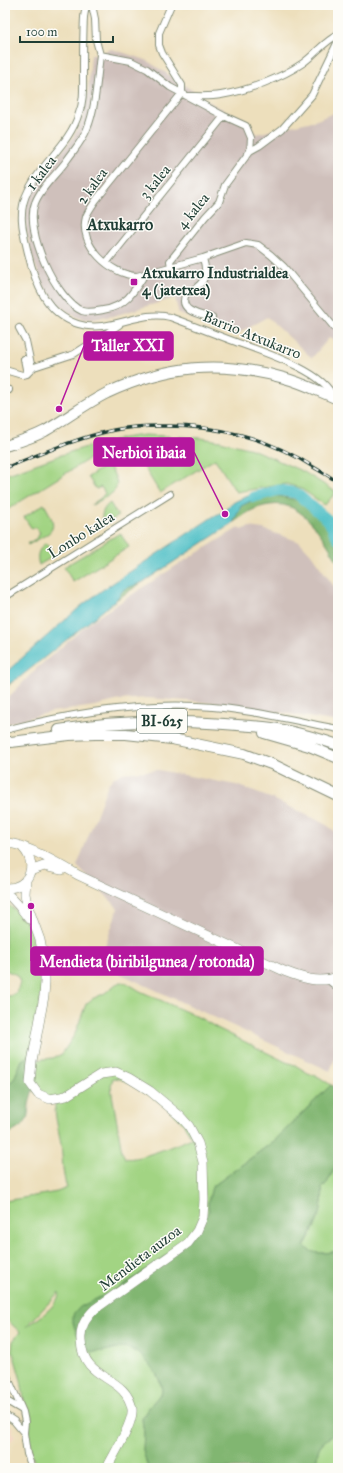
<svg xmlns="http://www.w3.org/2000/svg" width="343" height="1473" viewBox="0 0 343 1473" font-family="'IM FELL Great Primer',serif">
<rect width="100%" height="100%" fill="#fdfcf7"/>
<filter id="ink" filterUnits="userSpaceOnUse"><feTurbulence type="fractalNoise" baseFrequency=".025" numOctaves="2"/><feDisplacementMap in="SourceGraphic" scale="8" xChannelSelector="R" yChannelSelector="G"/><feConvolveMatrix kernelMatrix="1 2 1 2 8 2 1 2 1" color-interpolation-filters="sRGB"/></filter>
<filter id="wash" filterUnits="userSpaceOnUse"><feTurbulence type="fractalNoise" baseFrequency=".012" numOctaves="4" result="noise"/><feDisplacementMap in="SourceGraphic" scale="16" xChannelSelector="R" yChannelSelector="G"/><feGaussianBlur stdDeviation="0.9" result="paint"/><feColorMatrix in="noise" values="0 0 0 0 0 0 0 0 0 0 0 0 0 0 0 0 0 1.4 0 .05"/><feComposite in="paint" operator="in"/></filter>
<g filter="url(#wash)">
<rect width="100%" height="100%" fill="#eddfbc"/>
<path fill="#f3d4bf" d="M5 1420 10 1423 15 1437 5 1448Z"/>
<path fill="#cfc0bb" d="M112 49 146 60 216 106 245 119 251 125 256 134 317 120 338 111V259L333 262 338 267V343L329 338 312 358 267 317 236 334 179 314 175 298 113 316 94 319H83L74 316 58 304 44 286 34 262 26 230 25 216 27 202 33 188 72 139 77 130 83 116 88 92 91 55Z
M240 527 241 530 249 527 263 529 300 542 311 554 338 592V722L229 704 147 698 120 700 95 706 51 712 5 724V701L37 668 93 620 179 564Z
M158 770 236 785 273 799 317 820 328 826 338 834V988L334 998 338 1000V1050L330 1071 108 968 102 955 118 908 77 866 108 784 113 778 123 773Z"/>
<path fill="#a2d483" stroke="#60885c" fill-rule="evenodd" d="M145 435 201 438 220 441 252 449 304 472 336 492 325 505 300 488 286 484 236 492 215 459 160 493 133 449C124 444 117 445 108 447L5 511V475C51 459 96 440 145 435Z
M108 464C125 491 116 491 92 505V504L101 498 105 493 101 487 96 489 88 477Z
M110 503 118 516 104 525C100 516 102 509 110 503Z
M44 504C61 532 52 531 28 545L27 544 37 538 40 533 36 527 32 529 24 517Z
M120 533 129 547 73 582 64 567Z
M46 543 54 556 39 565C36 556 38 549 46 543Z
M5 903 20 913 31 927 37 940 44 979 31 1056 22 1060 14 1079 5 1087V996H10L17 992 20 982 17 975 5 970Z
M121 982 127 983 140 991 200 1018 217 1028 286 1062 295 1065 308 1073 319 1077 331 1085 274 1141 212 1187 208 1203 209 1211 187 1241 73 1322 82 1344 94 1352C105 1350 119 1345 131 1348 145 1351 162 1379 162 1392L147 1410 142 1419 144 1433 143 1450 148 1468H38L32 1456 28 1442 27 1418 21 1380 12 1349 13 1341 20 1332 5 1318V1201L57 1192 67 1188C62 1173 63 1160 61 1145 59 1130 54 1116 55 1101L33 1091 35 1060 53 1058 62 1054 75 1034 86 1004 92 999 105 993 116 984ZM113 1078C128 1077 169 1108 180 1120 185 1125 188 1132 192 1138 180 1143 136 1162 125 1158L122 1152 112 1094 111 1086ZM59 1292C60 1305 35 1321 26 1327Z
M338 1161V1251C325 1253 314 1256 304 1247 316 1224 324 1214 322 1188L327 1183Z
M338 1428V1468H313C318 1462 316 1453 320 1446 325 1439 334 1436 338 1428Z"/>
<path fill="#81b671" stroke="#507a52" d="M273 495 303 501 328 525 338 543V563C328 544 309 512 287 506 278 503 266 505 257 508 249 511 241 517 234 522 219 532 203 542 188 552 125 594 59 635 5 689V678L85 610 238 504Z
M28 1056H31C45 1069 33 1085 30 1100 28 1106 29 1113 27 1119 24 1127 12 1132 5 1136V1087L14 1079 22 1060Z
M331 1085 338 1088V1161L327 1183 322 1188C324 1213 315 1225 304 1246 314 1256 325 1253 338 1251V1428C334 1436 325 1439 320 1446 316 1453 318 1462 313 1468H148L143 1450 144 1433 142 1419 147 1410 162 1392C162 1381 156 1373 149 1364 123 1333 117 1356 87 1351L82 1344 75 1329 73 1322V1315L80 1307 124 1285 187 1241 209 1211 208 1203 212 1187 274 1141Z"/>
<path fill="#53c1c7" stroke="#397f7e" d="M268 490 267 497 251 501 241 506 233 523 143 582 124 589 115 601 20 677 5 686V673L81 606 101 591 214 516 225 511C231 499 256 494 268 490Z"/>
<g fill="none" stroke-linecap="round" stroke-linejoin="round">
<path stroke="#53c1c7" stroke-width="11" d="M254 497 279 490 296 493 328 520 338 539"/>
</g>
</g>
<g filter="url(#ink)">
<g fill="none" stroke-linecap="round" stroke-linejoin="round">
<g stroke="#868e78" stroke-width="8">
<path id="street" d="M86 5 84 17C83 36 83 55 83 74 83 88 84 101 79 113 70 144 41 163 28 191 17 212 23 232 28 253 35 283 46 314 78 324 110 334 139 309 170 317 192 325 214 334 236 342 260 351 325 371 333 397
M92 5 95 19 96 40 100 55
M171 5 159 33V45L162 53 182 85V93
M182 93 96 200C93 205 88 211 86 217 78 245 111 275 137 276L203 258 246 243 258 245 271 255 284 267 338 332
M187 96C198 96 210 97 221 95 247 91 281 78 303 63 316 54 324 41 338 35
M203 258C209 278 203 285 186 294 177 311 201 315 212 318
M106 263 224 116
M171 267 170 261 205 217 219 202 225 185 250 151 259 146 282 129 312 95 338 41
M145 274C134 292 125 307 103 310 97 311 89 313 82 311 56 300 24 230 35 203 41 187 57 174 67 160 74 150 83 140 87 129 96 108 97 78 100 55L131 61 147 69 170 87 224 116 246 126 251 138 250 151
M19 328 26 341 32 369
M24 359 27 374
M5 370 22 375 27 374 34 367 74 354 119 325
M5 389 9 390
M5 597 170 494
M5 730C67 714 133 703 197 706 244 708 292 720 338 729
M328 980 338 988
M5 1371 23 1412 25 1422 24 1433 27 1454 32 1468
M5 1400 22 1410
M5 1415 14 1421 24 1433"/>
</g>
<g stroke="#868e78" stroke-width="10">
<path id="secondary" d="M5 843C22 842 63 866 78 875L284 971C302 978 319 984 338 977
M30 871 44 866 62 870
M26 879 25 894 27 904 40 940 45 967V982L44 996 32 1062 30 1083 38 1094 50 1099 66 1096 101 1074 116 1072 129 1078 150 1091 180 1116 189 1126 198 1143 203 1162 204 1200 203 1217 197 1231 188 1243 95 1309C85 1319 80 1327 81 1341 83 1382 126 1374 132 1409 134 1423 113 1455 107 1468
M5 888C29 889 39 865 23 848
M5 891 19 906 29 919"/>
</g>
<g stroke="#868e78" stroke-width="12">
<path id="primary" d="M5 446C18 442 32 438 45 431 66 419 85 404 107 393 167 365 220 360 284 378 303 383 320 392 338 399
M59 730C114 720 168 720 224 724 237 725 251 726 264 727 289 730 314 737 338 745
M264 733 309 746 338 758
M11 742 69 735 95 734H126L172 739 244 754 274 765 338 796"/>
</g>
<use href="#street" stroke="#fff" stroke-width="6"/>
<use href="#secondary" stroke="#fff" stroke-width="9"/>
<use href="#primary" stroke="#fff" stroke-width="10"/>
<g stroke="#1f3d34" stroke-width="3.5">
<path id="rail" d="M5 468C41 454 76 438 114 430 129 427 145 426 160 426 217 425 267 437 315 468 323 473 332 477 338 483"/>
</g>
<use href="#rail" stroke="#fdfcf7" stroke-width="2" stroke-dasharray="6" stroke-linecap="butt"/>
</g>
</g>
<rect fill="#b5179e" stroke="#fdfcf7" stroke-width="1.5" x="130" y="278" width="8" height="8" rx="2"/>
<g text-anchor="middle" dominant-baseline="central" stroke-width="3" stroke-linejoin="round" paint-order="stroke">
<rect fill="#fdfcf7" stroke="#62766e" stroke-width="1" x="137" y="709" width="50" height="24" rx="3"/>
<g font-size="14" font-weight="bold" fill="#1f3d34">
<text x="162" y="721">BI-625</text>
</g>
<g font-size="15" fill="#1f3d34" stroke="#fdfcf7">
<text transform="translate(41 173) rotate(-53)">1 kalea</text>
<text transform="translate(155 182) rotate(-51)">3 kalea</text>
<text transform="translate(92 186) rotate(-54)">2 kalea</text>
<text transform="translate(193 211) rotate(-51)">4 kalea</text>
<text transform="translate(252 335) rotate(22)">Barrio Atxukarro</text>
<text transform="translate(81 535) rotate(-32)">Lonbo kalea</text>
<text transform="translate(140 1258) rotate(-37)">Mendieta auzoa</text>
</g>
<g font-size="15" font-weight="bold" fill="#1f3d34" stroke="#fdfcf7" text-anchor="start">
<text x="142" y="273">Atxukarro Industrialdea<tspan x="142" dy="17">4 (jatetxea)</tspan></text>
</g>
<g font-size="16" font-weight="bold" fill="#1f3d34" stroke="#fdfcf7">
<text x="120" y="224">Atxukarro</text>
</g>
</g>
<path fill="none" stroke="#b5179e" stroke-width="1.5" d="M59 409L84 346M225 514L194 452M31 906L31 961"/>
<g fill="#b5179e" stroke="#fdfcf7" stroke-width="1.5">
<circle cx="59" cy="409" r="4"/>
<circle cx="225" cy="514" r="4"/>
<circle cx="31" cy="906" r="4"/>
</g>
<g fill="#b5179e" stroke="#b5179e" stroke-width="1.5">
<rect x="84" y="332" width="89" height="28" rx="4"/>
<rect x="94" y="438" width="100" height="28" rx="4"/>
<rect x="31" y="947" width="232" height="28" rx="4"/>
</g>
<g font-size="16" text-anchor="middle" font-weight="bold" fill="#fff">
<text x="128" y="351">Taller XXI</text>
<text x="144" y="458">Nerbioi ibaia</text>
<text x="147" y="967">Mendieta (biribilgunea / rotonda)</text>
</g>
<rect width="343" height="1473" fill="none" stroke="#fdfcf7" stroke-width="20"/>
<path d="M20 36v6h93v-6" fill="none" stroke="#1f3d34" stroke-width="2"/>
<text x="26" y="36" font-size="12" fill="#1f3d34" stroke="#fdfcf7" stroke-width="3" paint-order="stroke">100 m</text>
</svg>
